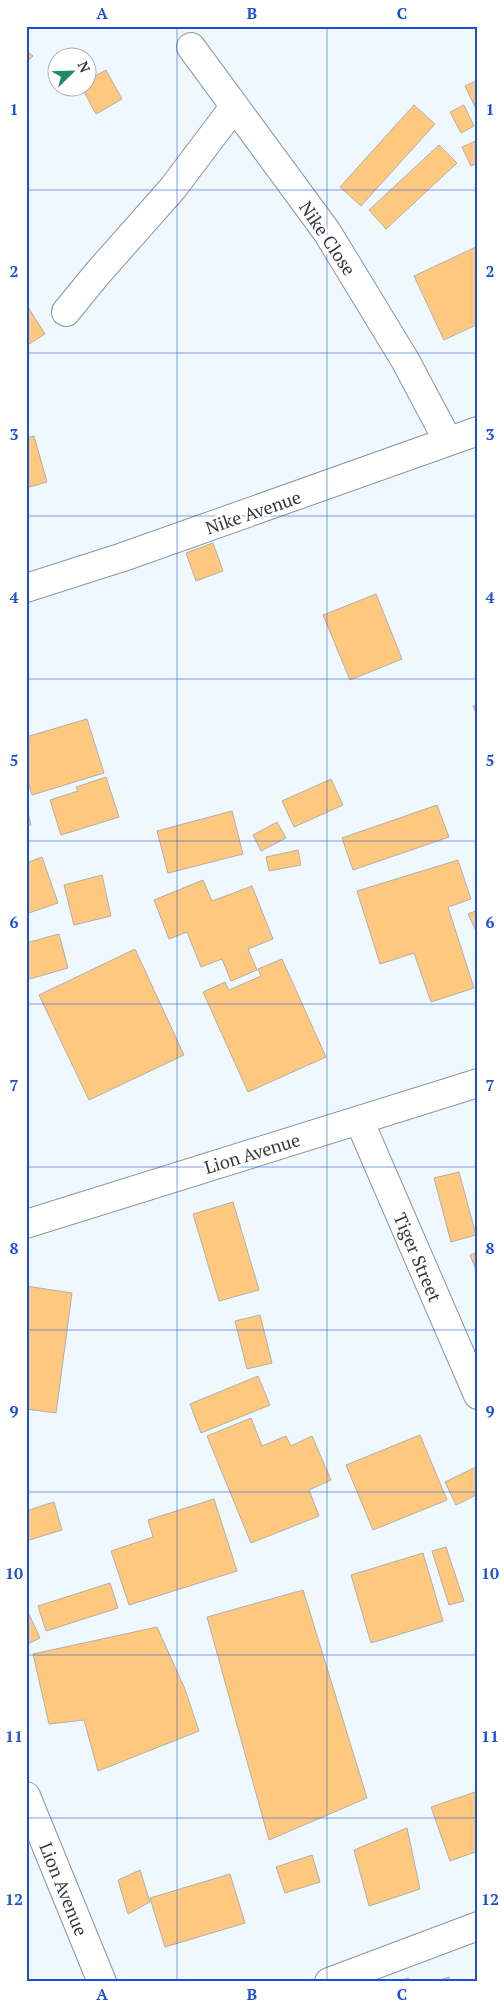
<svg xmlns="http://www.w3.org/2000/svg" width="504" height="2008" viewBox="0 0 504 2008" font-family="'PT Serif',serif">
<rect width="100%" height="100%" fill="#eff8fe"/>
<path fill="#fec97f" stroke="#b5aea4" d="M26 50 33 56 26 63Z
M106 70 122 99 96 114 82 88H88V80Z
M478 80V113L465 86Z
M414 105 435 124 361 206 340 187Z
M464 105 474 126 461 133 450 112Z
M478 140V163L471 166 462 147Z
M439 145 457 163 386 229 369 210Z
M478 246V324L444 340 414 276Z
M26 304 45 334 26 346Z
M34 436 47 482 26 488V438Z
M213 543 223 571 196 581 186 553Z
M376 594 402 659 350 680 323 615Z
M478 704V718L473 706Z
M87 719 104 773 32 795 26 775V737Z
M106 777 119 817 61 835 50 800 78 791 76 787Z
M331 779 343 805 294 827 282 801Z
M26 805 31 825 26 826Z
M437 805 449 837 353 870 342 838Z
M232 811 243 854 168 873 157 831Z
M277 822 286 838 261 851 253 835Z
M298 850 301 865 269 871 266 857Z
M42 857 58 903 26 914V863Z
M458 860 471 899 448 907 474 988 431 1002 414 953 380 964 357 891Z
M102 875 111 916 74 925 64 885Z
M203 880 212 901 252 886 273 939 248 949 257 970 231 981 222 959 201 967 187 932 169 939 154 900Z
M478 910V935L468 914Z
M59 934 68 968 26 980V943Z
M135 949 184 1055 89 1100 39 995Z
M282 959 326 1057 248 1092 203 992 225 982 229 990 261 976 258 969Z
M459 1172 476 1235 451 1242 434 1178Z
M233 1202 259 1290 219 1301 193 1214Z
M478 1252V1275L470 1255Z
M26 1286 72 1293 56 1413 26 1409Z
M260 1315 272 1363 247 1369 235 1321Z
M258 1376 270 1405 201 1433 190 1404Z
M251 1418 262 1446 286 1436 291 1446 312 1436 331 1480 309 1490 319 1516 251 1543 207 1436Z
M420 1435 447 1500 373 1530 346 1465Z
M478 1466V1494L456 1505 445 1482Z
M214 1499 237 1571 129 1605 111 1551 153 1537 148 1520Z
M54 1502 62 1530 26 1541V1511Z
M446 1547 464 1601 449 1605 432 1551Z
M423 1553 443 1621 371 1643 351 1575Z
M110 1583 118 1608 46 1631 38 1606Z
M303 1590 367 1798 269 1840 207 1617Z
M29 1614 40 1638 26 1645V1615Z
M157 1627 185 1689 199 1731 98 1771 84 1720 49 1724 33 1654Z
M478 1791V1851L450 1861 431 1807Z
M407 1828 420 1889 369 1906 354 1850Z
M312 1855 320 1882 285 1893 276 1867Z
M140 1870 150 1902 128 1914 118 1880Z
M230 1874 245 1923 165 1947 150 1898Z
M449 1977 450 1982H435Z
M408 1978 411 1982H397Z"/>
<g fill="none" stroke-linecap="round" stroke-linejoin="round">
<g stroke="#8b959d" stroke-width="30">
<path id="minor" d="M191 47 327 232 405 360 448 441
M66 312 97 274 173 188 234 107
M26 588 123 557 478 431
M359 1120 478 1395
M26 1224 478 1083
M26 1796 102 1982
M329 1982 478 1926"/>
</g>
<use href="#minor" stroke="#fff" stroke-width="28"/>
</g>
<path fill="none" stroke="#1d4ed8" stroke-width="1" stroke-opacity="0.55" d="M177 26V1982M327 26V1982M26 190H478M26 353H478M26 516H478M26 679H478M26 841H478M26 1004H478M26 1167H478M26 1330H478M26 1492H478M26 1655H478M26 1818H478"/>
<g text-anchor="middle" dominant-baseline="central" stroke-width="5" stroke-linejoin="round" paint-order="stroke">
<g font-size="18" fill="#35393c" stroke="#fff">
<text transform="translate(328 238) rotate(56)">Nike Close</text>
<text transform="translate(253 512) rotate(-19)">Nike Avenue</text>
<text transform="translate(252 1153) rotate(-17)">Lion Avenue</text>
<text transform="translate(418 1257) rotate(67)">Tiger Street</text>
<text transform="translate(64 1889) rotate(68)">Lion Avenue</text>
</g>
</g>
<rect width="504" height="2008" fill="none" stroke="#ffffff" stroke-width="55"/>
<g transform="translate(72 72) rotate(67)"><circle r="24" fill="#ffffff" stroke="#aeb0b1"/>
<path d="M0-4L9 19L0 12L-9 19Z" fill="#208a67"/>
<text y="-8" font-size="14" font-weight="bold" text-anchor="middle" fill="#35393c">N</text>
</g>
<rect x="28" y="28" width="448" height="1952" fill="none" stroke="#1d4ed8" stroke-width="2"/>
<g font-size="16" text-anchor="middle" font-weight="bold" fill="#1d4ed8">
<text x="102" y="19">A</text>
<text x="252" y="19">B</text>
<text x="402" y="19">C</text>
<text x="14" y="115">1</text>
<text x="490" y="115">1</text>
<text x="14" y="277">2</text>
<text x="490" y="277">2</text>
<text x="14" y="440">3</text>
<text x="490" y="440">3</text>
<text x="14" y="603">4</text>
<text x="490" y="603">4</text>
<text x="14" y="766">5</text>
<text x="490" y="766">5</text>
<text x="14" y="928">6</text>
<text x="490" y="928">6</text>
<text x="14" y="1091">7</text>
<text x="490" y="1091">7</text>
<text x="14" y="1254">8</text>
<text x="490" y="1254">8</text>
<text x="14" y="1417">9</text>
<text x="490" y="1417">9</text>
<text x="14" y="1579">10</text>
<text x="490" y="1579">10</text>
<text x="14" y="1742">11</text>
<text x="490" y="1742">11</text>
<text x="14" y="1905">12</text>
<text x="490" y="1905">12</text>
<text x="102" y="2000">A</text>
<text x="252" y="2000">B</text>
<text x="402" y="2000">C</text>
</g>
</svg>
